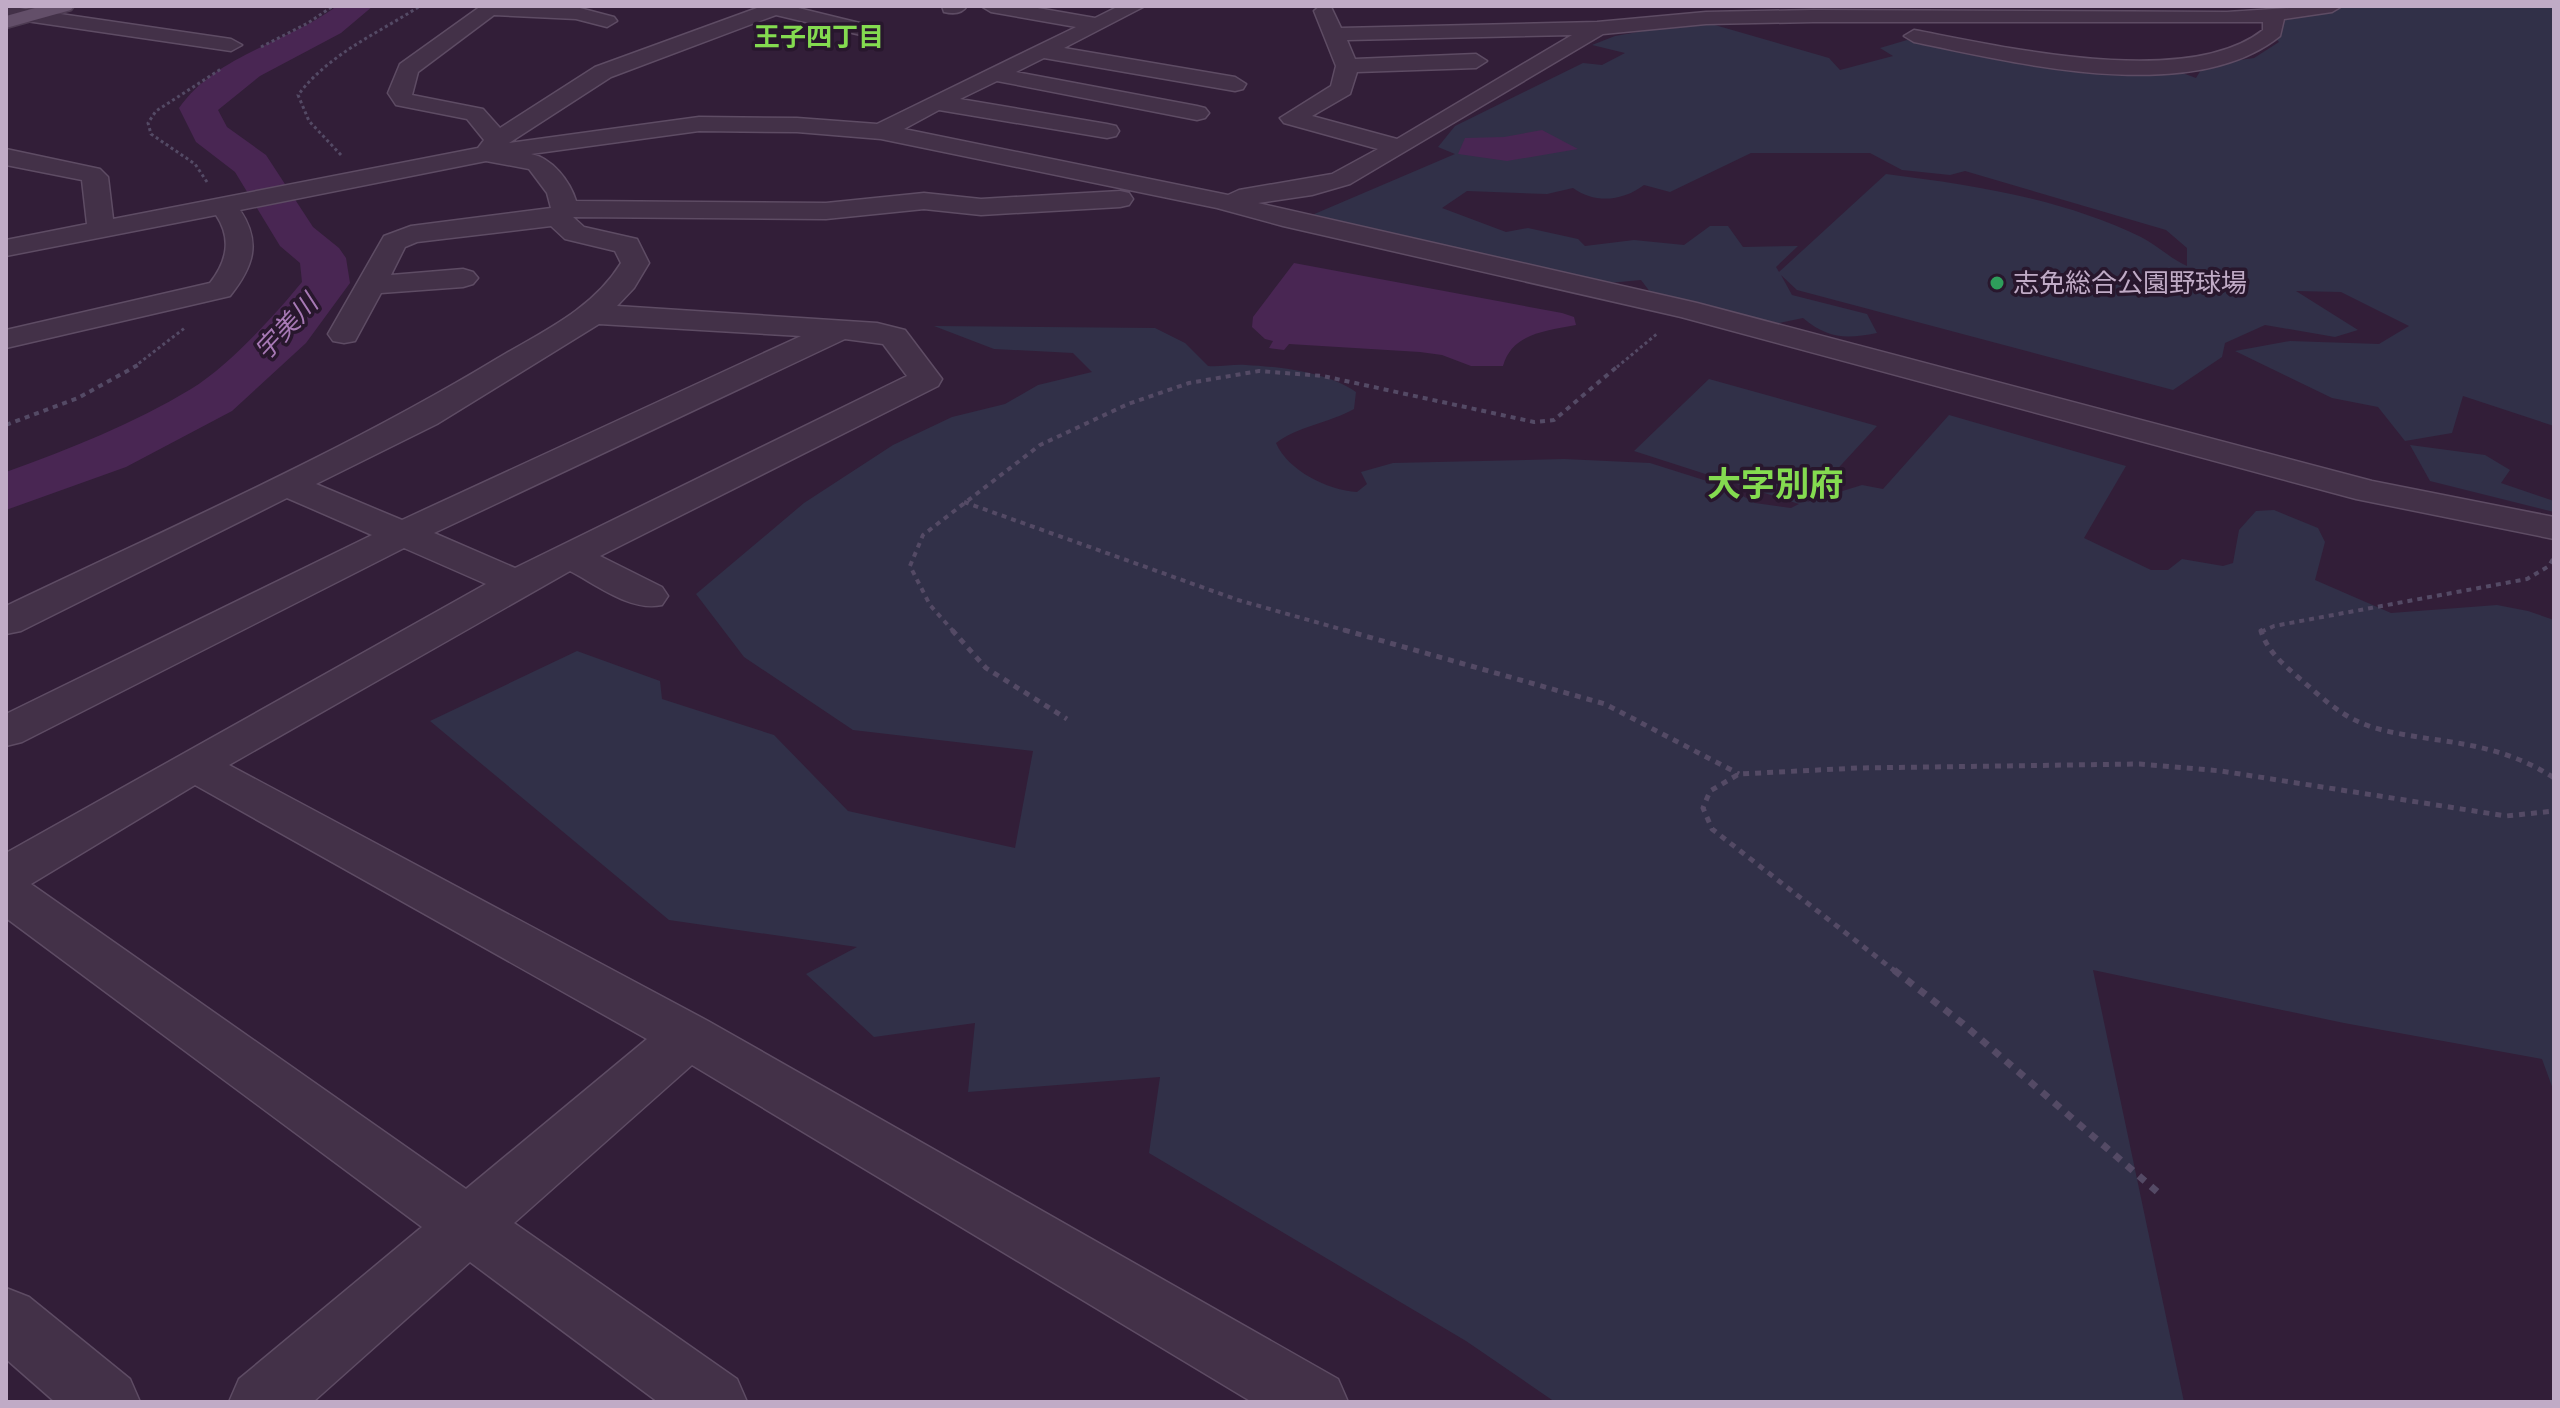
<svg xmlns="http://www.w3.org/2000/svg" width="2560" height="1408" viewBox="0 0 2560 1408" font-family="Jost,'Noto Sans JP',sans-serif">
<rect width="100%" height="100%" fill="#321e38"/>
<path fill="#313048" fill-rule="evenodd" d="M2370 6H2554V426L2463 396 2452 433 2405 441 2378 407 2332 398 2235 351 2290 341 2379 344 2409 326 2341 292 2296 291 2358 330 2335 337 2265 325 2225 343 2222 357 2173 390 1797 290 1781 275 1792 295 1867 314 1877 333C1846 339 1828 339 1803 318L1779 323 1654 297 1641 280 1598 284 1415 239 1357 228 1314 230 1312 215 1455 154 1438 147 1455 126 1583 63 1602 65 1625 53 1592 45 1615 36 1701 21 1829 58 1840 70 1893 56 1880 48 1907 40 2031 61 2169 68 2196 78 2204 65 2254 58 2279 42 2263 24 2300 11ZM1751 153H1870L1902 170 1950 175 1965 171 2166 230 2187 248V266C2171 259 2157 245 2141 237 2060 198 1973 185 1886 174L1779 272 1776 267 1798 246 1743 247 1728 226H1710L1684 245 1634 240 1585 246 1578 239 1528 228 1506 232 1442 208 1467 191 1547 194 1573 188C1595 204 1623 201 1644 185L1670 192Z
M934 326 1155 328 1185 343 1208 366C1221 367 1233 364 1246 365 1281 367 1327 372 1356 392L1354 409C1329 423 1298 426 1276 443 1288 471 1328 490 1357 492L1367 484 1361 472 1393 463 1564 459 1650 463 1729 488 1755 503 1791 508 1799 504 1634 451 1709 379 1877 426 1807 502 1862 485 1883 489 1949 415 2126 466 2084 538 2151 570H2168L2182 559 2223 566 2233 563 2239 530 2256 511 2274 510 2318 528 2325 542 2315 580 2391 613 2497 605 2528 611 2554 620V1092L2542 1059 2344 1023 2093 970 2184 1402H1555L1466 1341 1149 1153 1160 1077 968 1092 975 1023 874 1037 806 974 857 947 669 920 430 721 577 651 660 681 662 699 774 735 848 811 1015 848 1033 751 853 730 744 657 696 594 804 503 893 445 952 417 1005 404 1038 385 1092 372 1073 353 994 349Z
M2410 445 2485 455 2510 470 2501 483 2554 501V512L2430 481Z"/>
<path fill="#492653" d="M1542 130 1578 149 1507 161 1458 154 1465 138 1504 137Z
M1294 263 1562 313 1574 317 1576 325C1546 331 1512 333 1503 366H1471L1442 355 1420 352 1289 344 1284 350 1269 348 1273 341 1265 339 1252 327 1253 317Z"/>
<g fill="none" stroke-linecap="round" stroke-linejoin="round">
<path fill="#492653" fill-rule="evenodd" d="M337 6H373L341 33 260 76 218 110 227 127 266 155 313 227 339 248 346 258 350 283 306 343 232 411 126 467 6 510V472C70 449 133 424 191 389 229 366 274 316 302 282L300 263 280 246 235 172 196 142 179 108C217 54 287 43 337 6Z"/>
<g stroke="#5e4c64" stroke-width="3">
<path id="minor" d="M6 6 231 39 242 45 231 51 6 18Z
M481 6 576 7 614 17 617 21 607 27 576 19 494 15 418 72 412 95 483 109 500 128 595 67 757 8 755 6H790L872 26 875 30 865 36 776 15 611 77 509 143 699 117 797 118 877 124 1076 27 991 12 981 6H1026L1095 18 1119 6H1145L1064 48 1235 77 1246 84 1243 89 1235 91 1044 58 1016 72 1197 106 1205 108 1209 113 1205 118 1197 120 997 81 960 99 1107 124 1116 126 1119 131 1116 136 1107 138 939 110 904 129 1228 195 1239 190 1332 174 1378 149 1284 123 1280 118 1331 86 1336 66 1314 11 1320 6 1331 7 1341 28 1597 22 1706 12 1813 10 2227 12C2266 10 2303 6 2342 6L2332 12 2284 19 2280 36C2192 107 2016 63 1914 42L1904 36 1914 30C2004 47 2187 90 2263 30V22H1813L1706 24 1603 34 1350 184 1312 195 1258 203 1697 303 2372 481 2554 517V539L2356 499 1681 317 1283 226 1217 208 881 139 797 132 699 131 531 154C552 158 570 181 576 201L826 203 924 193 981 199 1120 191 1129 193 1133 199 1129 205 1120 207 981 215 924 209 826 219 573 217 584 227 637 239 649 263 634 288 617 306 877 323 905 330 942 379 938 386 600 556 662 587 668 596 662 605C631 612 597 585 570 571L229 765 708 1021 1338 1379 1348 1402H1252L692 1065 514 1223 737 1379 747 1402H658L470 1262 313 1402H229L239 1379 422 1227 6 918V853L486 584 404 548 22 742 6 746V714L372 535 287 498 21 631 6 634V606C171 527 341 453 498 358 542 332 593 309 621 263L615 251 565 239 551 226 417 242 405 247 391 275 463 269 473 272 478 278 473 284 463 287 381 293 355 341 344 343 333 341 328 334 384 236 411 226 551 208 547 193 529 169 486 161 240 210C262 243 253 267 230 296L6 348V330L210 283C227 261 232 239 216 215L6 256V240L87 224 82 180 6 165V149L100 169 108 177 113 219 478 148 484 140 467 119 396 105 388 93 400 64ZM1572 35 1397 139 1312 116 1350 94 1357 72 1476 68 1487 61 1476 54 1355 59 1347 40ZM599 324 801 336 402 520 316 484 437 424ZM845 339 883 344 907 376 515 568 434 533ZM195 785 647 1039 466 1189 31 884Z
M942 6H967C962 14 952 14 944 12Z
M6 1288 29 1297 130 1379 140 1402H55L6 1359Z"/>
</g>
<g stroke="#4d3b52" stroke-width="3">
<path id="major" d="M42 6H74L71 10 6 28V16Z"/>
</g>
<path stroke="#544a65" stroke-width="3" stroke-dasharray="3 3" stroke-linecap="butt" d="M261 47 308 23 333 6
M341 155 309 121 298 95C330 53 377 34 420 6
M207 182 195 164 151 134 148 123 156 111 221 69
M134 367 186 327
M1617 367 1658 333"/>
<path stroke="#544a65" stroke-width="4" stroke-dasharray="5 5" stroke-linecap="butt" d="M6 425 78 398 138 365
M964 502 1238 600 1351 632
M954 632 930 605 910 566 923 535 1040 445 1128 404 1189 383 1259 371 1323 376 1534 422 1554 420 1619 365
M2261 632 2274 626 2527 579 2549 566 2553 559"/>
<path stroke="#544a65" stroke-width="5" stroke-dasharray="6 6" stroke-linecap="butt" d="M952 630 986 668 1067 719
M1344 630 1605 704 1739 774
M2263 630 2261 631C2268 652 2283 664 2299 678 2318 694 2336 712 2359 722 2381 732 2408 735 2431 739 2476 745 2516 753 2554 778
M1896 972 1712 829 1703 808 1710 791 1739 774 1858 768 2140 764 2221 771 2506 816 2554 811"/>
<path stroke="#544a65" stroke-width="7" stroke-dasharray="8 8" stroke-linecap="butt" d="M1894 970 1962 1023 2161 1195"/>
<use href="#minor" fill="#433148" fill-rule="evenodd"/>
<use href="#major" fill="#634f69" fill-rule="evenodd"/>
</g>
<circle fill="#2e9e5b" stroke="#28172d" stroke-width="3" cx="1997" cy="283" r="8"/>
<g text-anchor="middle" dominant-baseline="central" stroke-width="7" stroke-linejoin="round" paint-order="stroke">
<g font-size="26" font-weight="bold" fill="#84db50" stroke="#28172d">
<text x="819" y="37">王子四丁目</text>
</g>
<g font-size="26" fill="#c0abc6" stroke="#28172d" text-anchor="start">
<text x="2013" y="283">志免総合公園野球場</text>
</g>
<g font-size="26" font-style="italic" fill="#a779b5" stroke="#28172d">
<text transform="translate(286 327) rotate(-47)">宇美川</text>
</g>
<g font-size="34" font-weight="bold" fill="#84db50" stroke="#28172d">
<text x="1775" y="484">大字別府</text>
</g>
</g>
<rect width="2560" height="1408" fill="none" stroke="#c0abc6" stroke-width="16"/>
</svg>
